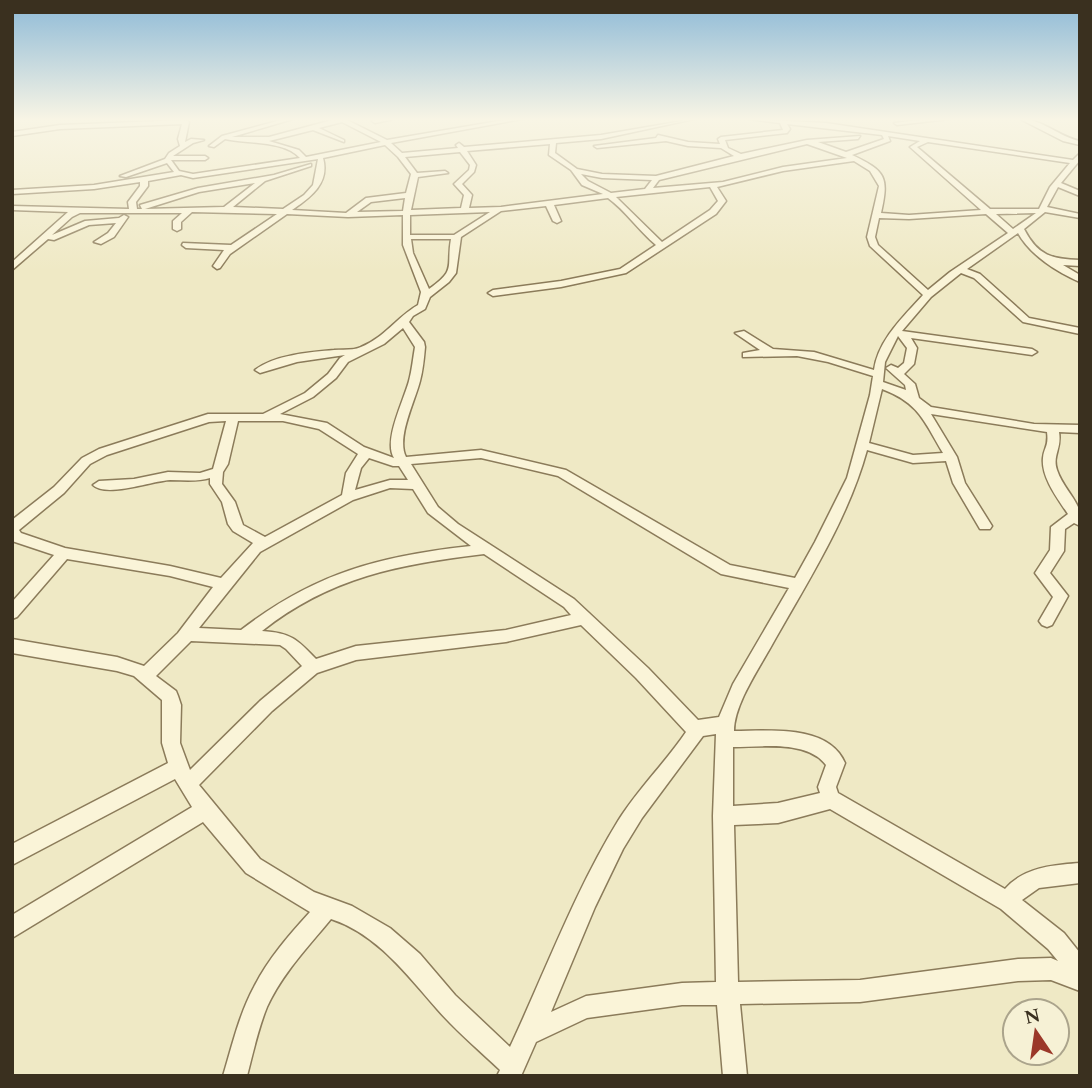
<svg xmlns="http://www.w3.org/2000/svg" width="1092" height="1088" viewBox="0 0 1092 1088" font-family="Spectral,serif">
<rect width="100%" height="100%" fill="#efe9c5"/>
<g fill="none" stroke-linecap="round" stroke-linejoin="round">
<g stroke="#8b7b5a" stroke-width="3">
<path id="minor" d="M285 119H293L232 137H269L336 119H345L387 140 510 119H522L391 143 402 153 458 148 456 145 459 143 464 147 601 135 694 119 601 139 556 143 555 153 577 169 602 174 656 176 734 156 721 148 688 146 666 141 597 148 594 146 656 138 658 135 688 142 720 144 718 139 721 137 783 130 780 123 749 119 826 123 1073 160 1080 153V160L1061 183 1080 191V196L1058 187 1047 207 1080 214V218L1045 212 1024 229C1038 256 1052 259 1080 260V266L1063 265 1080 275V282C1057 272 1030 255 1018 233L967 269 980 274 1029 318 1080 328V334L1023 322 974 278 961 273 931 297 902 331 1032 349 1037 352 1032 355 911 338 917 348 914 364 904 374 915 384 919 398 931 407 1034 424 1080 425V433L1059 432C1062 449 1052 455 1057 470 1062 485 1073 495 1079 509 1081 514 1080 521 1080 526L1074 523 1065 529 1064 551 1050 573 1068 596 1052 625 1047 627 1042 625 1039 621 1053 597 1035 573 1050 550 1051 527 1068 514C1058 499 1041 477 1043 458 1044 447 1049 447 1047 432L931 414 957 457 965 483 992 526 990 529H980L953 483 946 461 913 463 867 450C848 519 808 581 773 643 760 667 734 704 734 731 769 731 828 724 845 763L836 787 838 793 1005 889C1024 867 1053 865 1080 863V883L1039 888 1022 900 1064 933 1080 953V991L1051 980 1018 981 860 1002 740 1004 747 1076H723L717 1005H682L587 1018 536 1042 521 1076H497L500 1070C479 1050 456 1031 437 1009 407 975 377 934 331 919 308 947 282 974 267 1007 258 1029 253 1053 247 1076H223C232 1046 239 1015 254 987 268 959 289 935 310 912L246 873 203 822 12 938V915L192 807 175 779 12 865V844L168 763 162 743V700L134 676 117 671 12 653V639L117 657 144 666 178 633 213 587 170 576 67 559 17 617 12 619V602L54 555 12 541V520L54 487 82 458 99 449 208 414H263L305 393 328 374 340 358 345 355 297 362 260 373 255 370C274 355 310 352 334 350 343 349 353 351 361 347 384 338 397 317 418 305L421 292 403 245V215L348 217 287 214 230 254 220 268 217 269 213 266 224 250 186 248 182 245 183 243 231 245 277 214 192 212 181 222V229L177 231 173 229V221L182 213H80L72 217 52 235 85 221 119 218 124 215 128 217 114 237 101 244 94 242 108 233 116 223 89 225 54 240 48 239 12 270V262L68 212 12 210V206L129 209 128 202 140 186V182L94 189 12 194V190L94 185 174 172 167 163 126 177 120 176 165 159 169 153 180 146 178 139 182 124 60 129 12 136V132L60 125 186 120 189 122 185 142 191 139 204 140 193 143 173 156H205L208 158 205 160H171L179 171 193 174 300 158C284 140 247 144 225 139L214 147 209 146 222 136ZM342 122 381 142 306 157 299 150 269 141 313 130 344 142V140L319 128ZM787 124 882 135 884 139 846 152 818 142 858 139 860 136 807 140 741 154 728 148 725 140 787 133 790 129ZM888 136 920 141 910 147 981 210 909 215 881 213C889 177 886 171 852 155L890 141ZM928 142 1070 163 1050 187 1039 209H990L917 147ZM550 144 549 155 571 170 582 185 603 194 501 207 469 208 472 195 462 184 474 172 476 165 467 151ZM807 144 847 158 783 167 723 182 653 188 659 180ZM385 145 398 157 411 174 406 193 366 198 346 213 292 210C311 197 330 183 323 158ZM460 152 470 165 469 170 454 184 464 195 461 208 411 210 418 177 448 173 445 171 417 173 405 157ZM318 159 313 185 304 195 283 209 233 207 265 181 311 166V164L274 175 198 188 140 205 142 209H137L136 202 148 186V181L181 175 193 178ZM854 161 870 171 879 186 867 237 870 246 923 295C904 316 878 340 874 370L814 352 773 349 744 331 735 333 760 350 743 353V357L797 356 828 362 873 376 870 395 847 478 815 542 795 578 730 565 566 470 481 450 406 457C396 438 415 401 420 381 423 370 424 358 425 347L424 342 409 322 413 316 425 309 430 297 449 282 456 273 461 237 501 211 546 206 553 221 557 223 561 221 554 205 608 198C626 211 639 231 656 245L620 269 561 281 493 290 488 293 493 296 561 287 626 273 716 214 726 201 717 187 783 171ZM581 174 602 178 652 180 645 189 611 193 588 181ZM255 183 224 207 145 209 199 192ZM710 187 718 201 710 210 662 242 616 197ZM405 198 403 211 357 212 371 202ZM490 212 454 235H410V215ZM1036 213 1013 229 996 214ZM986 214 1008 233 950 272 928 290 878 245 875 237 879 218 909 219ZM411 239H451C446 268 457 269 429 289L413 253ZM403 328 415 347C413 358 412 370 409 381 404 400 383 441 394 458L364 447 327 423 280 414 313 397 336 378 348 362 384 344ZM898 336 907 348 904 363 898 368 891 365 886 368 905 385 906 390 883 382 885 362ZM882 389C919 403 924 421 943 453L913 455 869 443ZM226 421 213 469 200 473 168 472 134 479 99 481 93 485C106 498 152 481 170 480 184 480 197 482 210 478V484L222 502 228 524 233 531 253 543 221 578 170 566 65 548 21 533 19 530 64 493 90 464 107 455 209 422ZM238 421H283L319 429 358 454 346 473 342 495 265 537 243 525 235 502 222 484 223 472 228 464ZM369 458 393 466H399L408 480H390L355 490 361 468ZM481 458 558 476 721 574 789 588 733 684 719 717 698 720 648 668 574 599 458 524 438 507 411 464ZM390 488 413 489 428 513 471 546C379 556 315 573 241 630L199 628 260 552 353 500ZM484 554 564 607 571 615 506 630 356 646 316 659C297 639 291 633 262 631 330 577 400 564 484 554ZM581 625 636 678 686 732C665 763 638 789 618 821 575 891 545 972 510 1047L455 995 420 954 390 928 352 906 314 892 260 859 199 785 272 711 317 673 356 660 506 642ZM191 641 280 645 286 649 302 666 260 701 190 770 180 743 181 705 178 696 176 691 156 676ZM716 734 713 816 716 982 682 983 586 996 551 1012 595 907 623 849 642 818 703 736ZM733 747C761 747 807 740 826 765L818 787 820 793 778 803 733 806ZM830 809 1001 909 1048 949 1058 961 1051 958 1018 959 860 980 738 982 734 825 778 823Z
M380 119H394L375 123 372 121Z
M929 119H949L897 125 894 123Z
M1020 119C1041 118 1059 137 1080 141V145L1063 141Z"/>
</g>
<use href="#minor" fill="#faf4d8" fill-rule="evenodd"/>
</g>
<linearGradient id="sky" x2="0" y2="1"><stop stop-color="#8ebad7"/><stop offset="0.44" stop-color="#f8f5e5"/><stop offset="1" stop-color="#f8f5e5" stop-opacity="0"/></linearGradient>
<rect width="1092" height="271" fill="url(#sky)"/>
<rect width="1092" height="1088" fill="none" stroke="#3a301f" stroke-width="28"/>
<g transform="translate(1036 1032) rotate(347)"><circle r="33" fill="#f6f1d5" stroke="#aba48c" stroke-width="2"/>
<path d="M0-5L12 26L0 18L-12 26Z" fill="#9b3829"/>
<text y="-10" font-size="19" font-weight="bold" text-anchor="middle" fill="#3a301f">N</text>
</g>
</svg>
